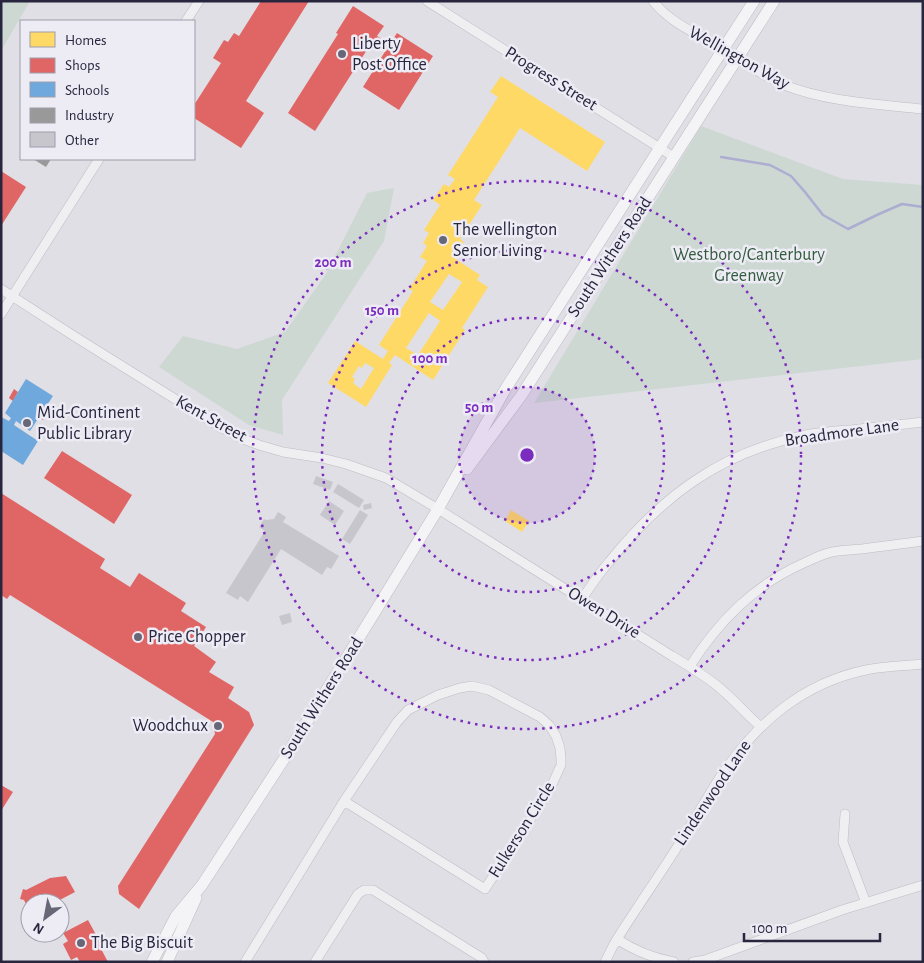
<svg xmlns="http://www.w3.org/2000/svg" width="924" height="963" viewBox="0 0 924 963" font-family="'Alegreya Sans',sans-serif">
<rect width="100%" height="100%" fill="#e0dfe5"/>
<path fill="#cdd8d2" d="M1 1H30L1 51Z
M701 126 843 179 923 185V359L534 403Z
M394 188 384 241 282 400 283 435 249 425 159 367 183 336 237 349 285 332 326 274 367 193Z"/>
<path fill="#ffd966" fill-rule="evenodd" d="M501 76 605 142 587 171 520 128 474 200 482 205 460 239 464 242 454 258 480 275 477 280 488 287 462 328 465 330 433 380 395 355 389 363 392 365 366 407 328 383 355 341 383 359 388 351 379 345 413 291 409 289 427 261 420 257 427 246 423 243 429 233 424 230 440 205 433 200 444 184 449 187 455 179 448 175 498 97 490 92ZM449 274 462 282 443 310 430 302ZM429 313 440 321 418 355 406 348ZM365 363 374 368 361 389 353 383 355 379 352 377 359 366 362 368Z
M511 510 529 521 522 532 505 521Z"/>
<path fill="#e06666" d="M261 1H309L246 101 264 113 241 148 194 118V105L221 63 213 58 224 40 228 42 234 33 239 36Z
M353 6 384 26 377 36 390 44 397 33 433 56 399 110 363 87 386 50 372 42 315 131 288 113 338 34 336 33Z
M1 171 26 187 1 226Z
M14 389 18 392 13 401 9 398Z
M45 409 49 411 43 420 39 417Z
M62 451 132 495 114 524 44 478Z
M1 493 105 559 100 568 130 587 139 573 186 603 181 611 206 627 194 646 216 662 209 672 234 687 228 698 249 712 254 725 139 909 119 894 118 886 215 734 213 722 10 595 7 599 1 595Z
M1 785 13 792 1 811Z
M66 876 75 892 54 903H30V912L24 900 20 899 23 889 26 890 50 878Z
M88 920 101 944 99 945 108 962H80L77 957 71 960 63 944 68 941 63 933Z"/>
<path fill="#6fa8dc" d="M26 379 53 396 30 431 16 421 14 425 38 441 23 465 1 451V417L9 421 11 418 5 413Z"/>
<path fill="#999" d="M33 159H51L46 167Z"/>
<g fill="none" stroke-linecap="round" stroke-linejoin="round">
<path stroke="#acadd1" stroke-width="2.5" d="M721 157 770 165 791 176 805 192 823 215 848 229 879 214 902 204 923 207"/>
</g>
<path fill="#c7c6cd" d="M316 476 333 482 330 490 313 484Z
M338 484 364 500 359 508 333 492Z
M329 501 344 511 335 525 320 515Z
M371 503 372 508 364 510 363 505Z
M360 510 368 515 350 544 342 539Z
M278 512 286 517 283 522 339 556 331 569 327 567 322 575 281 549 248 602 240 596 238 600 226 593 265 531 259 527 264 519 266 520 274 519Z
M290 613 292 622 282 625 279 616Z"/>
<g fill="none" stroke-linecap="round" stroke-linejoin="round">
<g stroke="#bdbcc2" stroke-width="10">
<path id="minor" d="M427 1 674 157
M653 1C671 24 698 34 722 48 742 60 762 76 784 85 828 102 876 104 923 109
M186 21 199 1
M1 289 77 338 220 427 243 439 259 445 283 452 322 458 346 464 386 478 438 509 672 656C689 666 706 676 721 689 735 701 747 715 761 727
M1 314 99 159
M582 599C591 586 599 573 609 562 662 496 721 452 806 435 820 432 836 431 851 430 875 427 899 425 923 422
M690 666C719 621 754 585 804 563 813 559 822 554 832 552 842 550 852 550 862 549 882 546 903 544 923 541
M472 686 489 690 540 717 549 725 556 736 560 748 561 759V765L550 789 485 889 344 801 397 722 408 710 438 695 460 688Z
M845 814 843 842 866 903
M617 939C635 951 653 958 674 962
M245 962 344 801
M315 962 358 894 364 890H373L482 958 484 962
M605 962 614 944C640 902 669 862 694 820 704 804 712 789 722 774 758 722 803 683 866 670 885 666 904 666 923 664
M693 962 705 960 842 910 923 885"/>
</g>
<g stroke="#bcbbc3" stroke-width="12">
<path id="major" d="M467 469 521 396 774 1
M152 962 176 916 202 885 284 759 373 615 438 509 506 388 754 1
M167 962 196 898"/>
</g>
<use href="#minor" stroke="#efeff2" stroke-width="9"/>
<use href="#major" stroke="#f4f3f6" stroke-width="11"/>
</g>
<circle cx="527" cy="455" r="68" fill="#7b2cbf" fill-opacity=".12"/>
<g fill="none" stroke="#7b2cbf" stroke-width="2.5" stroke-dasharray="2.5 5">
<circle cx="527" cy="455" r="68"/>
<circle cx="527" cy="455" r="137"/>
<circle cx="527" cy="455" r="205"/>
<circle cx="527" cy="455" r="274"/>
</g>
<g fill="#686778" stroke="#edecf5" stroke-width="2">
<circle cx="342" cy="54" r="5"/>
<circle cx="443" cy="240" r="5"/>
<circle cx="27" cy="423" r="5"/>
<circle cx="138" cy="637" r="5"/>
<circle cx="218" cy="726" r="5"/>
<circle cx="81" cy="943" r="5"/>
</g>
<g text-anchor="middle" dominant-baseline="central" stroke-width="5" stroke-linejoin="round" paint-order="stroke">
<g font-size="18" fill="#28263e" stroke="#edecf5" text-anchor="start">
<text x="352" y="44">Liberty<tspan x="352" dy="21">Post Office</tspan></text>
<text x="453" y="230">The wellington<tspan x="453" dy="21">Senior Living</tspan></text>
<text x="37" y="413">Mid-Continent<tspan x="37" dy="21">Public Library</tspan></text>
<text x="148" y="637">Price Chopper</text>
<text x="208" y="726" text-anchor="end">Woodchux</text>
<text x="91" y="943">The Big Biscuit</text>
</g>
<g font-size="18" fill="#28263e" stroke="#edecf5">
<text transform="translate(739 58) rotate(29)">Wellington Way</text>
<text transform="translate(551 79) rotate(32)">Progress Street</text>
<text transform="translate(610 257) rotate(-57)">South Withers Road</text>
<text transform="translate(211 419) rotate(29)">Kent Street</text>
<text transform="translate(842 433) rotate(-8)">Broadmore Lane</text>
<text transform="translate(604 613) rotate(32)">Owen Drive</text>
<text transform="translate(322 698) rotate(-58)">South Withers Road</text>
<text transform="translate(713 793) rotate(-56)">Lindenwood Lane</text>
<text transform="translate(522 830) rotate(-58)">Fulkerson Circle</text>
</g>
<g font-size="18" fill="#335b3e" stroke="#edecf5">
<text x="749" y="255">Westboro/Canterbury<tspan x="749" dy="21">Greenway</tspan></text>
</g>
</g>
<circle cx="527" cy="455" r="8" fill="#7b2cbf" stroke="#edecf5" stroke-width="2.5"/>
<g font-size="15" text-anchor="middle" font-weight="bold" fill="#7b2cbf" stroke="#edecf5" stroke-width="5" stroke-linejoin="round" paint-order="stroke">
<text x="333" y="267">200 m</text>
<text x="382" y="315">150 m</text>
<text x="430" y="363">100 m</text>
<text x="479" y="412">50 m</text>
</g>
<rect width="924" height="963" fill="none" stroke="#28263e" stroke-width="5"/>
<rect x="20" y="20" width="175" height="140" fill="#edecf5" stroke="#9e9dac"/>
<rect x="30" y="32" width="25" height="15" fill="#ffd966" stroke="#9e9dac"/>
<text x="65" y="45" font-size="15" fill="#28263e">Homes</text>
<rect x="30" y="58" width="25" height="15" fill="#e06666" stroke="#9e9dac"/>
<text x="65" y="70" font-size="15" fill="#28263e">Shops</text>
<rect x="30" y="82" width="25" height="15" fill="#6fa8dc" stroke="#9e9dac"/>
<text x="65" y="95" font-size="15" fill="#28263e">Schools</text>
<rect x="30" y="108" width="25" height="15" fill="#999999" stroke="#9e9dac"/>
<text x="65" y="120" font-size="15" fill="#28263e">Industry</text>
<rect x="30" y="132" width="25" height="15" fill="#c7c6cd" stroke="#9e9dac"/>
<text x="65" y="145" font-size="15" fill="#28263e">Other</text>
<g transform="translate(45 918) rotate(212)"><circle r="24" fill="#edecf5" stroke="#9e9dac"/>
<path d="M0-4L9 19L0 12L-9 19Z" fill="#686778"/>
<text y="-8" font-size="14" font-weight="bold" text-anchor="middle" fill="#28263e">N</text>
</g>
<path d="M744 933v8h136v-8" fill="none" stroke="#28263e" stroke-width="2.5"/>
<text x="752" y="933" font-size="15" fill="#28263e" stroke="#edecf5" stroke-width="4" paint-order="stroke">100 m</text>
</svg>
